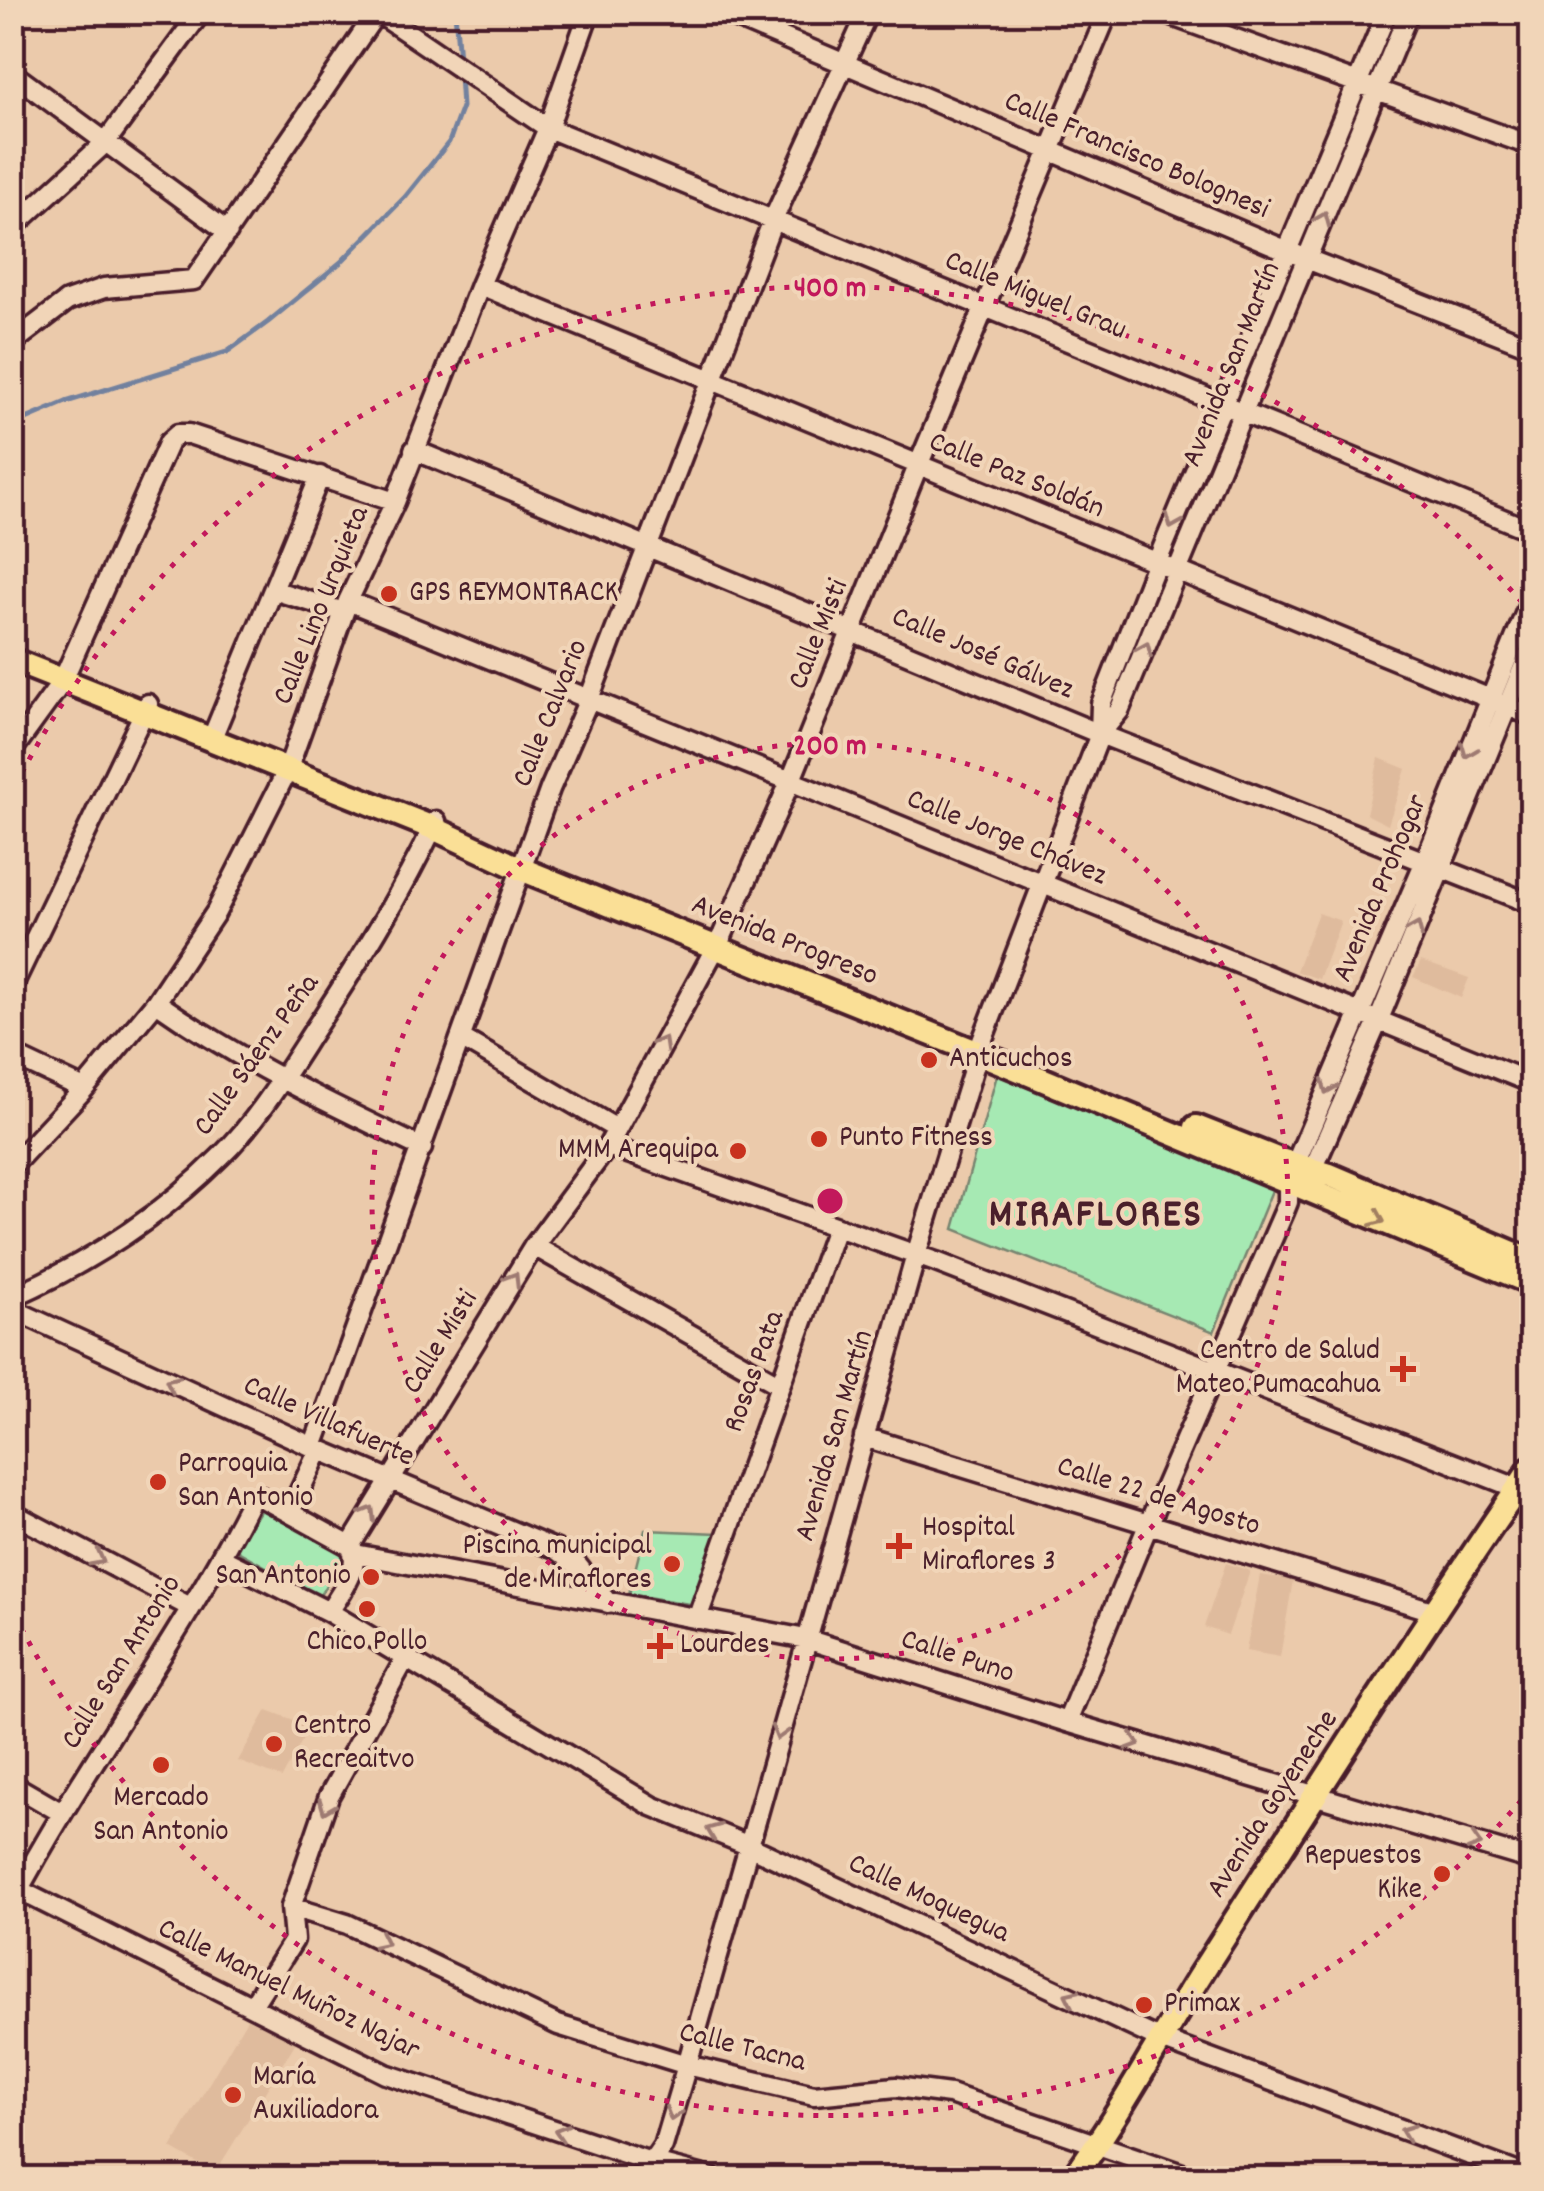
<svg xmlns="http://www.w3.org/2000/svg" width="1544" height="2191" viewBox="0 0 1544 2191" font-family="Dekko,sans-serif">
<rect width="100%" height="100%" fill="#ebcaab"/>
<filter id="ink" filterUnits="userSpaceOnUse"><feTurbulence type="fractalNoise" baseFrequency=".01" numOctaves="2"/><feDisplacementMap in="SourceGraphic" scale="20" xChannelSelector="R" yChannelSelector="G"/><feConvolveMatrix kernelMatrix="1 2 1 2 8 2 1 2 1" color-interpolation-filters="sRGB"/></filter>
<g filter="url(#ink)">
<path fill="#dfbb9d" d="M1379 758 1406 769 1388 825 1366 814Z
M1318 913 1341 921 1319 979 1296 971Z
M1421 961 1469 978 1461 998 1413 977Z
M1226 1563 1250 1571 1228 1635 1204 1627Z
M1260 1575 1293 1580 1280 1657 1246 1651Z
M267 1710 310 1726 282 1778 238 1761Z
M247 2019 296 2042 215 2173 171 2148Z"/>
<path fill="#a6e9b3" stroke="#78846f" stroke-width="2.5" d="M997 1075 1273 1188 1214 1332 954 1229Z
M263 1506 345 1553 319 1597 236 1550Z
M645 1530 718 1533 695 1605 629 1594Z"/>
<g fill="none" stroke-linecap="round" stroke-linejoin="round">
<path stroke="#72819e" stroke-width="5" d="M455 12 459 59
M12 425 66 402 227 352 268 322 341 262 405 197 449 142 462 107 460 75"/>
<g stroke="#4a1f2b" stroke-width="25">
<path id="minor" d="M722 12 1307 259 1532 347
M1161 12 1532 146
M12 73 228 232
M12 228 105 143 201 12
M480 285 1532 716
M12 343 67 301 104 288 194 280 377 12 548 128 1532 531
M414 450 1100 734 1532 904
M273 590 344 612
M348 601 1532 1083
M214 733 320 476
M1100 734 1101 704 1156 564 1387 12
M12 751 62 682 169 442 178 434H189L395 502
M12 987 148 704
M156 1002C241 1062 328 1103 422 1148
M461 1038 615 1128
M12 1055 84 1089
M608 1146 936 1262 1532 1494
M12 1166 84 1089 156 1002 216 912 287 771 348 601 395 502 480 285 548 128 589 12
M1308 1181 1379 1019 1532 646
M534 1246 780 1385
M12 1297C91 1262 160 1217 221 1156 257 1121 285 1075 312 1033 357 965 401 895 436 821
M12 1309 313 1447 557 1550 578 1566 608 1603
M864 1437 1436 1612
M313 1447 550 789 589 699 773 220 868 12
M290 1512 319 1450
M12 1513 190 1607
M350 1546 534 1246 608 1146 723 934 791 780 918 466 1108 12
M355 1554 806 1639 1067 1722 1532 1860
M221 1558 329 1612 652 1806 747 1845 1159 2039 1532 2178
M697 1619 836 1228
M1067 1722 1149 1523 1284 1212 1288 1202V1181L1425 861 1532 597
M12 1784 62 1813
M19 1890 386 2074 654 2163 712 2178
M12 1902C85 1764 181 1639 251 1500L259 1496 350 1546C363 1567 340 1593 329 1612
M291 1907 347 1924 558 2025 687 2065 814 2095 896 2087 950 2094 1194 2178
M252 2006 294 1940 291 1907 329 1796 405 1659
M641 2178 663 2146 687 2065 916 1255 982 1041 1100 734 1119 711 1409 12"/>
</g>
<g stroke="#4a1f2b" stroke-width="30">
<path id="major" d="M12 660 433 828 521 869 979 1053 1532 1283
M1196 1127 1277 1159 1330 1175 1532 1261
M1073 2178C1121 2113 1159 2040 1202 1972 1310 1803 1418 1633 1532 1467"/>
</g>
<use href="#minor" stroke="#f1d5b8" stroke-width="18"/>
<use href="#major" stroke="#fadf96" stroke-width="22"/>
</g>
<defs><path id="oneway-chevron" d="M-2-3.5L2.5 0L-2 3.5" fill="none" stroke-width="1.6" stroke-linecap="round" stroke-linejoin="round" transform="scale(2.5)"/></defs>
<g stroke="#9e7a72">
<use href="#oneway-chevron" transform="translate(1323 219) rotate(-67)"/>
<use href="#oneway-chevron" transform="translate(1173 522) rotate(113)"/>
<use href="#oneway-chevron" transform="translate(1145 649) rotate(-67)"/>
<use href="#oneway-chevron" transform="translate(1468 751) rotate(111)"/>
<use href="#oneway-chevron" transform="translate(1416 929) rotate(-67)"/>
<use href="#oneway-chevron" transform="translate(662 1043) rotate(-61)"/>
<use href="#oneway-chevron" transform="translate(1328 1087) rotate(113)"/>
<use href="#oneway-chevron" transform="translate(513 1279) rotate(-58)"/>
<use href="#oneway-chevron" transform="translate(172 1383) rotate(-155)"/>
<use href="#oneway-chevron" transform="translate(369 1513) rotate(-59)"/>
<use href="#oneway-chevron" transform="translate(98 1559) rotate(28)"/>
<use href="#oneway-chevron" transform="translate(779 1733) rotate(106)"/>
<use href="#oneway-chevron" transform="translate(1133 1742) rotate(17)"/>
<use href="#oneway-chevron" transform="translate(326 1807) rotate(111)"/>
<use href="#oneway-chevron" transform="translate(713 1831) rotate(-158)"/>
<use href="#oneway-chevron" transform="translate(1475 1843) rotate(17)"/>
<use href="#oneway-chevron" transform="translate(382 1941) rotate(25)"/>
<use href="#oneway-chevron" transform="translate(1071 1997) rotate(-155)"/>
<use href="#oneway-chevron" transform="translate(673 2114) rotate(107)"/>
<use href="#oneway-chevron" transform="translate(561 2132) rotate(-162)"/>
<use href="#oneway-chevron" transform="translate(1407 2132) rotate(-159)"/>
</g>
<use stroke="#a27f60" href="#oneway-chevron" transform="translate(1378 1219) rotate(23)"/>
</g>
<g fill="none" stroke="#c2185b" stroke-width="5" stroke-dasharray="5 10">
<circle cx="830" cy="1201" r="458"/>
<path d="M1531 1789A915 915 0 0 1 15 1616M15 786A915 915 0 0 1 1531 613"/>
</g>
<g fill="#c8321e" stroke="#f1d5b8" stroke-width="4">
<circle cx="389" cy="594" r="10"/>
<circle cx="929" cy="1060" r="10"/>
<circle cx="819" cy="1139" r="10"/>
<circle cx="738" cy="1151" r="10"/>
<path d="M1398 1354h10v10h10v10h-10v10h-10v-10h-10v-10h10z"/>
<circle cx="158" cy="1482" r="10"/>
<path d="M894 1531h10v10h10v10h-10v10h-10v-10h-10v-10h10z"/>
<circle cx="672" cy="1564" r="10"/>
<circle cx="371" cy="1577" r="10"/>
<circle cx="367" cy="1609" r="10"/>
<path d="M655 1631h10v10h10v10h-10v10h-10v-10h-10v-10h10z"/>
<circle cx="274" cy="1744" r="10"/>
<circle cx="161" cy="1765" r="10"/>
<circle cx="1442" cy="1874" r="10"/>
<circle cx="1144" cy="2005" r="10"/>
<circle cx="233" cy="2095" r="10"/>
</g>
<g text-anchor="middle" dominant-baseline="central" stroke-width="8" stroke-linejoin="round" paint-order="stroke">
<g font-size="30" fill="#4a1f2b" stroke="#f1d5b8">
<text transform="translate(1136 157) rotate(23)">Calle Francisco Bolognesi</text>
<text transform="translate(1035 297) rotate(22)">Calle Miguel Grau</text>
<text transform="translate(1233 365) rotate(-68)">Avenida San Martín</text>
<text transform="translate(1016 477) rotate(22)">Calle Paz Soldán</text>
<text transform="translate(323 606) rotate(-68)">Calle Lino Urquieta</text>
<text transform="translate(820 635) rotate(-68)">Calle Misti</text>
<text transform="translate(982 655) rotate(23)">Calle José Gálvez</text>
<text transform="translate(552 714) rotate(-68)">Calle Calvario</text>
<text transform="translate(1006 839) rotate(22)">Calle Jorge Chávez</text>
<text transform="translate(1382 889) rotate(-67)">Avenida Prohogar</text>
<text transform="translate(784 942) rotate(22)">Avenida Progreso</text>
<text transform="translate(258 1056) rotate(-54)">Calle Sáenz Peña</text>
<text transform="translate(442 1343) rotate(-58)">Calle Misti</text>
<text transform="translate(756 1372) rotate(-70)">Rosas Pata</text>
<text transform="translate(328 1423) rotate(24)">Calle Villafuerte</text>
<text transform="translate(836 1436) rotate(-74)">Avenida San Martín</text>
<text transform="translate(1158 1498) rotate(17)">Calle 22 de Agosto</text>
<text transform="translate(957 1658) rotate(18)">Calle Puno</text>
<text transform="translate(123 1663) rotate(-58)">Calle San Antonio</text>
<text transform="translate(1274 1805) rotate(-57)">Avenida Goyeneche</text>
<text transform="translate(928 1900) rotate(25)">Calle Moquegua</text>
<text transform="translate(288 1991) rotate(26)">Calle Manuel Muñoz Najar</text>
<text transform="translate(742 2049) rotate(14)">Calle Tacna</text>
</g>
<g font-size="30" fill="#4a1f2b" stroke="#f1d5b8" text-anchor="start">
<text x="409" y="594">GPS REYMONTRACK</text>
<text x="949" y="1060">Anticuchos</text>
<text x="839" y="1139">Punto Fitness</text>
<text x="718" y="1151" text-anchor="end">MMM Arequipa</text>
<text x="1380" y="1352" text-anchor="end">Centro de Salud<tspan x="1380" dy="34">Mateo Pumacahua</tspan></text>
<text x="178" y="1465">Parroquia<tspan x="178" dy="34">San Antonio</tspan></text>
<text x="922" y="1529">Hospital<tspan x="922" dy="34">Miraflores 3</tspan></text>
<text x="652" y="1547" text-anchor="end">Piscina municipal<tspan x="652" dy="34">de Miraflores</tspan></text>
<text x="351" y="1577" text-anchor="end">San Antonio</text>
<text x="367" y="1643" text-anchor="middle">Chico Pollo</text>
<text x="680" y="1646">Lourdes</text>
<text x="294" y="1727">Centro<tspan x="294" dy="34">Recreaitvo</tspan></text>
<text x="161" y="1799" text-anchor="middle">Mercado<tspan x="161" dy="34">San Antonio</tspan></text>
<text x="1422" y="1857" text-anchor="end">Repuestos<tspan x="1422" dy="34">Kike</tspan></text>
<text x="1164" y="2005">Primax</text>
<text x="253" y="2078">María<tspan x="253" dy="34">Auxiliadora</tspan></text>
</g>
<g font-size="40" font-weight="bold" letter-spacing="2.5" fill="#4a1f2b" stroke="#f1d5b8">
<text x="1096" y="1217">MIRAFLORES</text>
</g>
</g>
<circle cx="830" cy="1201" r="15" fill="#c2185b" stroke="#f1d5b8" stroke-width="5"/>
<g font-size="30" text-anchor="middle" font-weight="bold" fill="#c2185b" stroke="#f1d5b8" stroke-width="8" stroke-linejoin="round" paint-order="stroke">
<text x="830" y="296">400 m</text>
<text x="830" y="754">200 m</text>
</g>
<rect width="1544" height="2191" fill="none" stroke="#f1d5b8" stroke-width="50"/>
<rect x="25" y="25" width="1494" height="2141" fill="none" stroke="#4a1f2b" stroke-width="4" filter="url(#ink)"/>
</svg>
